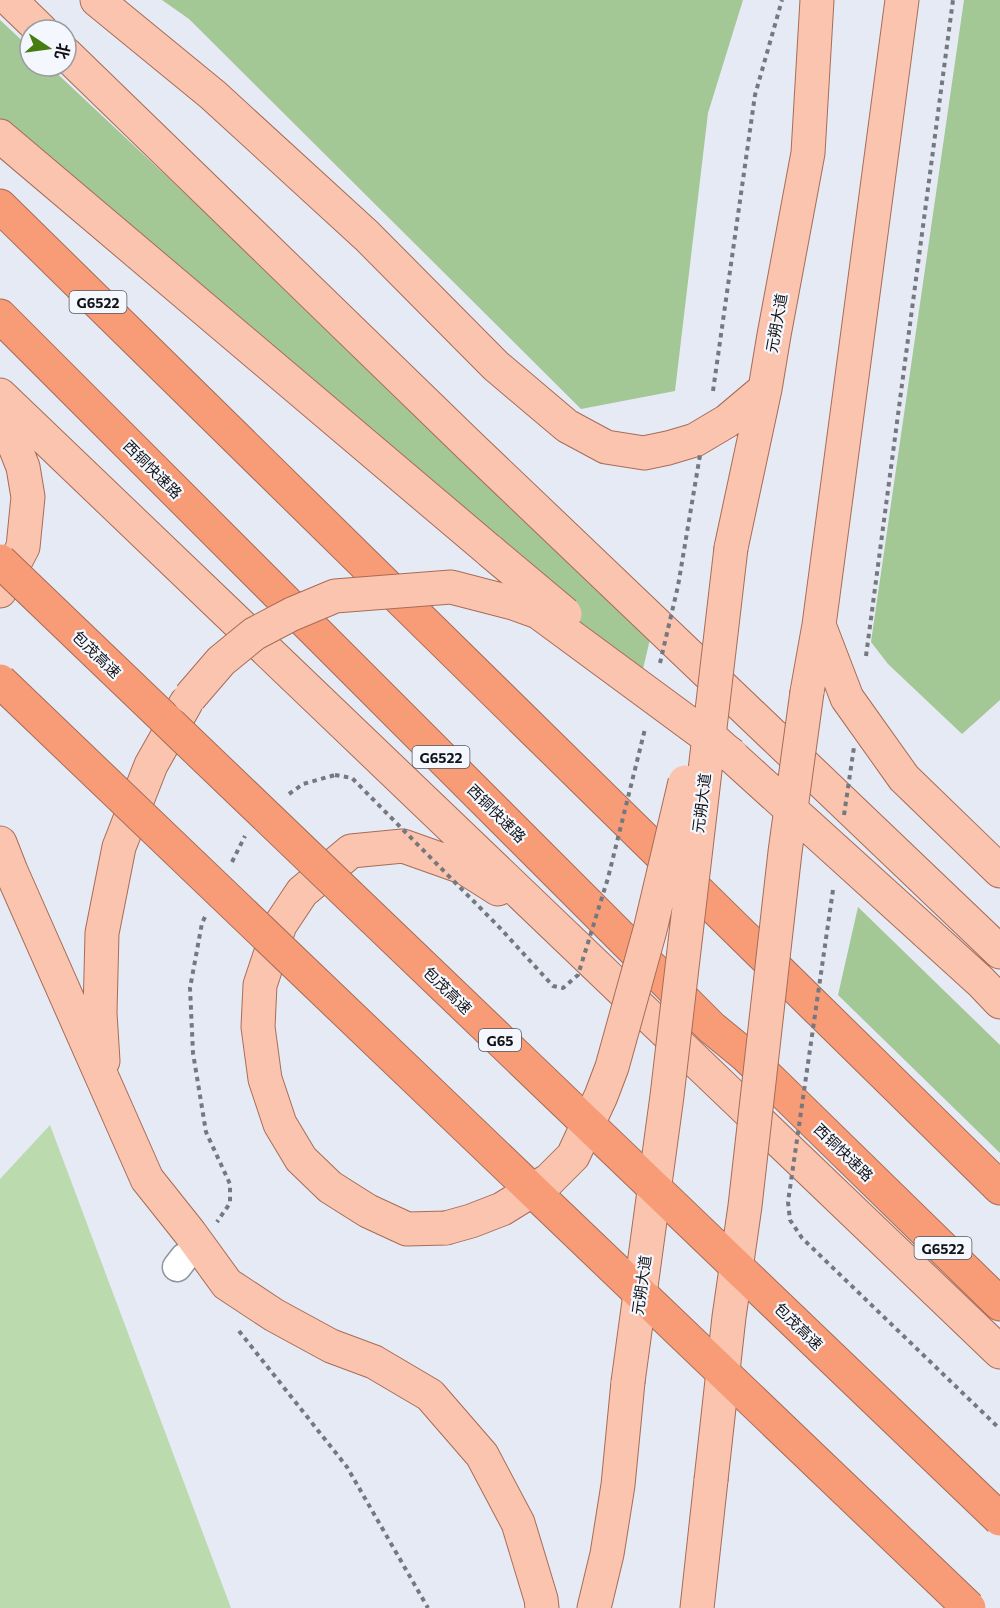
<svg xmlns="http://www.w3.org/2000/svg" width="1000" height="1608" viewBox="0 0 1000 1608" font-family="Commissioner,'Noto Sans SC',sans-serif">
<rect width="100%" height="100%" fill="#e6eaf5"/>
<path fill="#bbdbae" d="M50 1125 231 1608H0V1179Z"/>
<path fill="#a3c795" d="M162 0H743L708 113 675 391 581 409 189 19Z
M964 0H1000V700L962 734 888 664 871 642Z
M0 20 30 48V66H49L652 631 642 673 403 490 0 127Z
M858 907 1000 1045V1153L838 995Z"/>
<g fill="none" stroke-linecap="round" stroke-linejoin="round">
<g stroke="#90949e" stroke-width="31">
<path id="street" d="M177 1267 184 1258"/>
</g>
<g stroke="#a76c56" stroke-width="35">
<path id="primary" d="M10 0 41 30
M97 0 213 95 367 236 496 366 567 426 606 447 644 453 668 448 695 440 727 421 765 389
M66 54 471 447 1000 952
M0 136 490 551
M0 395 1000 1352
M0 409 23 467 28 497 23 547 0 591
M731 548 765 389 774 335 808 153 817 0
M819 625 847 698 904 778 1000 871
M807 692 819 625 902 0
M0 843 11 871 147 1179 190 1233 227 1284 274 1315 331 1346 374 1362 430 1395 482 1455 518 1523 541 1599 542 1608
M926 932 981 982 1000 1002
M103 1061 100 1013 102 933 119 847 151 765 186 703
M446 1228 407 1229 368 1211 330 1187 301 1159 280 1124 265 1079 258 1027 260 985 280 925 302 892 351 851 403 846 465 868 498 889
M594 1608 607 1554 618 1485 628 1382
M697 1608 711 1480"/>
</g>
<g stroke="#a76c56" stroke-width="35">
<path id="highway" d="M0 206 1000 1188
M0 316 712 1028 745 1055 1000 1304"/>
</g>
<path stroke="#75787f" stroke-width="4" stroke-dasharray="4.5 4.5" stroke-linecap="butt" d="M713 391 755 95 782 0
M866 656 953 0
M289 794 303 784 335 775
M232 862 245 836
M205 917 202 923 190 988 193 1053 206 1132 230 1184V1203L217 1222
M239 1331 347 1467 428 1608"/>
<use href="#street" stroke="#fff" stroke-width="28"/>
<use href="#primary" stroke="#fbc4ae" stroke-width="33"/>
<use href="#highway" stroke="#f89c78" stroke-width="33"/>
<g stroke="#a76c56" stroke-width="35" stroke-linecap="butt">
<path id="primary-bridge" d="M490 551 565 614
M190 697 221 661 254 634 292 614 335 596 451 587 513 603 538 612 732 755
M714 740 926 932
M446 1228 471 1221 502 1209 549 1180 573 1156 601 1096 612 1067 650 930 685 782
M628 1382 667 1096 731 548
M711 1480 729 1317 745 1206 785 852 807 692"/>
</g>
<g stroke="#a76c56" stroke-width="35" stroke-linecap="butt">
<path id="highway-bridge" d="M0 561 1000 1519
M0 681 969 1608"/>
</g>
<path stroke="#75787f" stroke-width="4" stroke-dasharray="4.5 4.5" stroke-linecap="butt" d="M660 663 678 586 700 455
M335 775 352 778 500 928 553 986 563 988 578 975 608 878 645 729
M844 815 854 747
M833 890 788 1202 790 1220 802 1238 1000 1429"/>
<use href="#primary-bridge" stroke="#fbc4ae" stroke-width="33"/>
<use href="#highway-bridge" stroke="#f89c78" stroke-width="33"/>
</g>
<g text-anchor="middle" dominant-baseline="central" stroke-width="4.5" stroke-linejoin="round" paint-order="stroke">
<g fill="#f5f7fe" stroke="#55575c" stroke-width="1.5">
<rect x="69.5" y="291" width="57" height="22" rx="4.5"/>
<rect x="412.5" y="746" width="57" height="22" rx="4.5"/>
<rect x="479" y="1029" width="42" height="22" rx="4.5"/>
<rect x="914.5" y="1237" width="57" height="22" rx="4.5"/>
</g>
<g font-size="14" font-weight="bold" fill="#111316">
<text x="98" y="302">G6522</text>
<text x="441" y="757">G6522</text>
<text x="500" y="1040">G65</text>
<text x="943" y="1248">G6522</text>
</g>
<g font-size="15" fill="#111316" stroke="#f5f7fe">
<text transform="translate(776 323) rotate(-80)">元朔大道</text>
<text transform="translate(153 469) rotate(45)">西铜快速路</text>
<text transform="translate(97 654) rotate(44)">包茂高速</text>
<text transform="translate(701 803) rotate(-83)">元朔大道</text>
<text transform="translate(497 813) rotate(45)">西铜快速路</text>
<text transform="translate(448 990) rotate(44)">包茂高速</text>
<text transform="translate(844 1152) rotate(44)">西铜快速路</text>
<text transform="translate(641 1285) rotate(-82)">元朔大道</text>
<text transform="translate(799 1326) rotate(44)">包茂高速</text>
</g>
</g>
<g transform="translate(48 48) rotate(103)"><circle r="28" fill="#f5f7fe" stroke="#9a9ca1" stroke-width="1.5"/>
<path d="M0-4.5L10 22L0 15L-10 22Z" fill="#467d12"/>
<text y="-9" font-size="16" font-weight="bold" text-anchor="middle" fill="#111316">北</text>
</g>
</svg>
